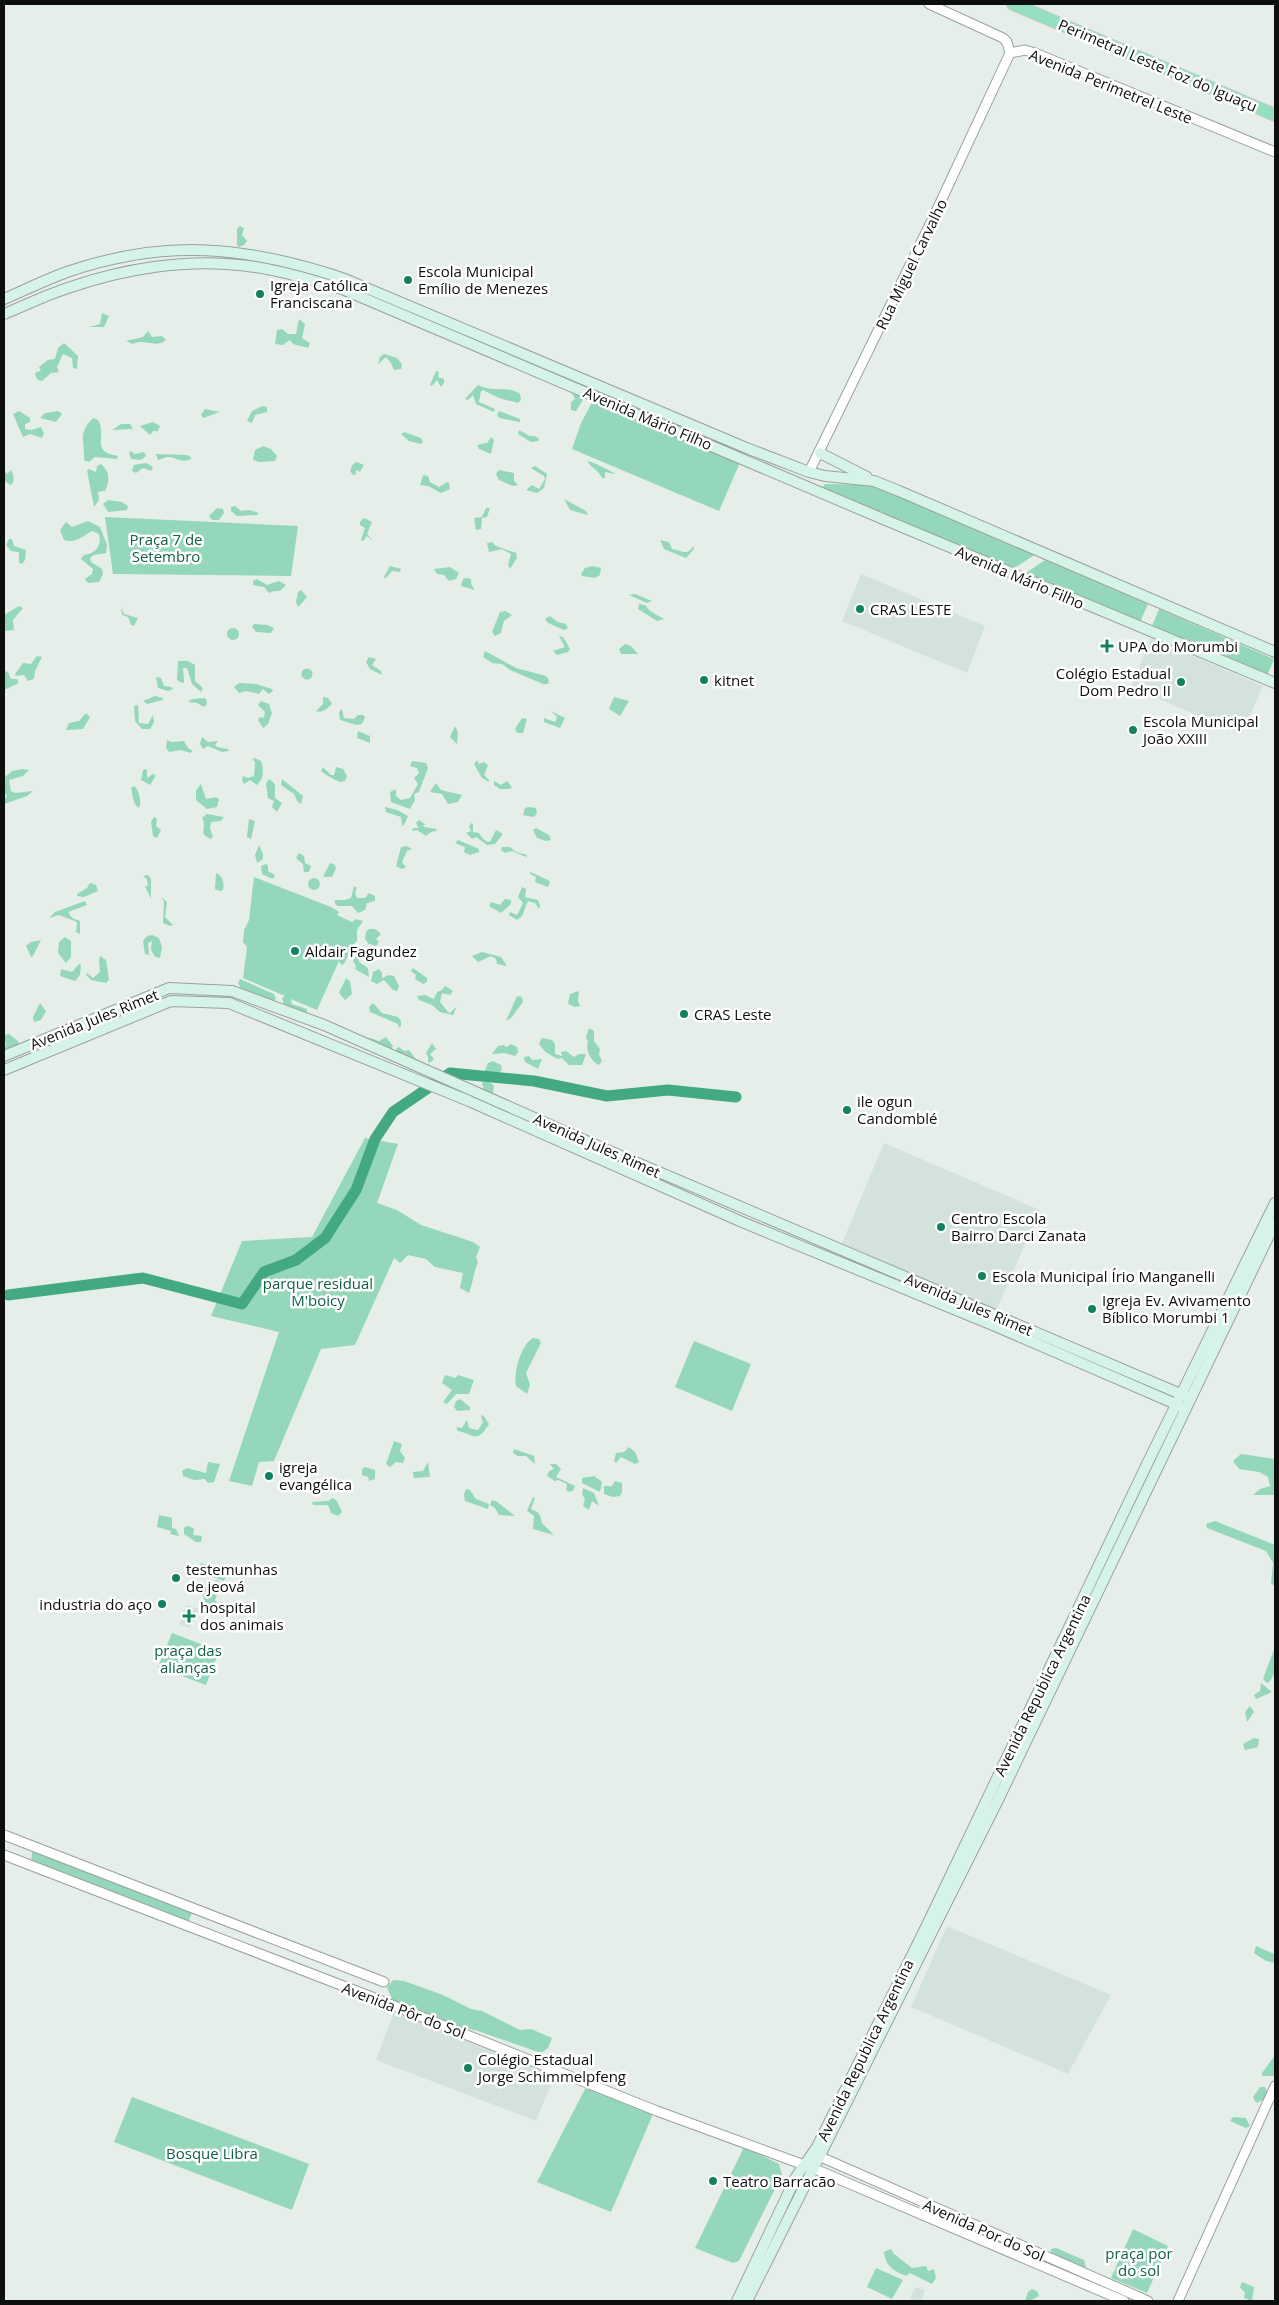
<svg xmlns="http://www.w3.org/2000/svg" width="1279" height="2305" viewBox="0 0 1279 2305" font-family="'Open Sans',sans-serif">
<rect width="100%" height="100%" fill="#e6eeea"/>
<path fill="#d3e3dc" d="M861 574 985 626 967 673 842 621Z
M1151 638 1263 686 1242 734 1131 687Z
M884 1143 1040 1210 996 1311 842 1243Z
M186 1605 199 1609 190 1628 179 1624Z
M947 1926 1111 1995 1068 2074 911 2007Z
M394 2012 555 2075 536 2121 376 2060Z
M915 2287 925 2290 921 2301H909Z"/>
<path fill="#94d7ba" d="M240 226 244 228 242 235 247 241 244 245 239 247 237 245V229Z
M102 313 109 316 104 327H89L100 324Z
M299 319 305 324 302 338 310 343 308 348 293 344 290 340 283 345 275 344 277 330 282 329 288 334H296Z
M148 331 152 337 162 336 166 340C156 349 143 338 133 344L126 341 143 337Z
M64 343 78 356 77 369 73 368 72 358 63 354 57 367 59 372 51 373 42 381 38 380 35 375 36 372 41 371 39 367 48 360 55 359 58 348Z
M384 354 397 358 402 364 401 369 394 370 391 363 386 357 378 364 380 357Z
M436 371 439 372 438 377 444 379V383L441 387 437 380 432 386 430 385Z
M478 385C492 393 508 385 520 394L521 400 518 403 499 398 483 390 481 391 479 402 495 409 494 412 476 404 473 395 468 400 465 399Z
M575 391 581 394 583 400 576 411 571 410V402L575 399 572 393Z
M595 397 741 460 719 511 572 449 581 423Z
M263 406 267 407V412L255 415 252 423 247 421 252 411Z
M205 409 220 412 203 418 201 415Z
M19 411 30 418V422L25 424V429L31 430 41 427 44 433 42 438 30 434 23 437 13 414Z
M58 411 62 414 56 422 40 418 45 413Z
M499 411 520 419V422L499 418 497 415Z
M93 418 98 420C108 437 89 451 118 456L117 459 95 457 89 462 84 460C85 441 77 434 93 418Z
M153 422 160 426 158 431H153L150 435 140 426Z
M121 424H130L133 429 112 430Z
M519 430 530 436H535L539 439 538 441 531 442 518 434Z
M404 432 421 438 423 442 421 444 409 441 401 434Z
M491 437 494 440 491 454 479 449 477 445 487 443Z
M263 446 271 449 277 456 275 461 259 462 253 460 255 450Z
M131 451 135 454 144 452 146 456 141 460 131 459 129 453Z
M156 454 187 455 192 458C183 465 176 456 167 457 164 458 161 459 158 460Z
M588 461C590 461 614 472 615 474L605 472V478H602C598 469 588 466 588 461Z
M357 462 364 465 360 472 356 470V474L353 475 350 471 353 464Z
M146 463 153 467 151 471 143 468 136 473 132 471 134 465Z
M101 464C110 472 110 481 105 491L98 492 99 500 94 507 87 470 89 469 96 472 97 466Z
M535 466 547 474 544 488 537 493 526 490 532 485 539 489 545 479 544 476 531 468Z
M4 470 7 474 11 470C14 474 15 482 11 485L4 481Z
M499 470 514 473V481L518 485 513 486 499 480 496 474Z
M423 475 428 476 430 482 439 487 447 482 449 483 450 489 441 493 428 486 420 485Z
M825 484 873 485 1036 554 1013 569 822 489Z
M564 499 586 511 588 515 570 510Z
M108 500 122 502 128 506 127 510 108 512 103 504Z
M235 506 241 511 249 510 259 513 257 515 237 516 231 511V507Z
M217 508 223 509 224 513 219 520H212L209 516Z
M486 508H490L487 517 482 518 481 529 476 530 474 518 482 517Z
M105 517 298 526 291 576 113 574Z
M364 518 372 522 367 534 373 541 367 536 363 541 361 540 365 528 360 525V522Z
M88 521 100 527 107 545 106 553 94 555 90 558 91 562 102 569 103 574 99 582 88 583 85 579 92 574 93 569 81 559 84 555C96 553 102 546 99 534L92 531C83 536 75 544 64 540L60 530 66 522 72 527Z
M9 539H12L14 546 26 550 25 560 22 564 19 563V552L11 551 6 545Z
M660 540 669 542 672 549C682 550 687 557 693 546L694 549 686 558 664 549Z
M492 542 496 546 516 553 517 558 510 569 508 565 511 554 502 549 489 552 487 543Z
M1045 560 1148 604 1140 622 1026 573Z
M390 566 401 569 400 572 392 571 385 579 384 577Z
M592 566 601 568 600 575 595 578 582 576 581 574 585 568Z
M450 567 459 573 456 579 449 581 444 575 437 574 434 569Z
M466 578 471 579V584L475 590 461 586 463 579Z
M257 579 267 585 279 581 286 585 280 591H274L269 593 264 587 253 585V581Z
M301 590 307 597 298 607 296 602 298 592Z
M635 594 652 601 647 603 629 595Z
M639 604 645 605 650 611 664 619 657 621 638 609Z
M19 606 23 608 13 620 14 630 5 631 4 615Z
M121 607 124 614 138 618 134 626 131 625 128 617 122 615Z
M1159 609 1274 659 1268 674 1152 626Z
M505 611 512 615 504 621 501 633 495 636 492 632 500 612Z
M550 616 558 622 566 624 568 628 564 630 548 623 545 619Z
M254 624 267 625 274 628 271 633 256 632 252 627Z
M227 634a6 6 0 1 1 12 0a6 6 0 1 1-12 0Z
M559 636 563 637 570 649 568 652 557 655 553 651 565 647Z
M625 644 631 646 638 654H621L619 649Z
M485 651 516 668 546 676 549 680 548 684H543L510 670 502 664 492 663 483 657Z
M37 656 42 657 35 671 34 679 28 681 24 675 16 676 15 674 23 663 31 664Z
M369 657 376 659 372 665 381 671 382 675 370 669 366 662Z
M178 661H188L195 665V681L203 688 201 692 192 684 187 668H183L184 682 182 683 177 680Z
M301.5 674a5.5 5.5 0 1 1 11 0a5.5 5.5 0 1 1-11 0Z
M4 671 8 672 11 679H17L19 683 4 690Z
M156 677 161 678 164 686 171 687 173 689 168 691 158 688Z
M239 683 256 684 272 689 273 691 269 694 263 689 259 694 246 691 239 693 234 687Z
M155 696 163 698V700L147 704 143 701Z
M323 697 328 698 332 704C327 708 323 714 316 711L323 704Z
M614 697 629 701 620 716 609 709Z
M204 698 206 699 207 704 204 707 197 703 188 702 192 699Z
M261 701 269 704 272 713 268 724 263 728 258 720 260 717 264 718 265 712 258 705Z
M138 705 139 723 148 724 153 715 154 722 150 729H142L135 721 134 706Z
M342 709 344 718 354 719 358 715H363L365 717 362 724 357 725 340 720 339 712Z
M551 711 565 718 560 728 544 722V718L555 722 557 717Z
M86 713 90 717 83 729 66 730 69 723 79 721Z
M522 718 527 719 523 733H517L515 729Z
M455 726 458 732 457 744 450 737Z
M358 731 370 736V743L357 738Z
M202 737 208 742 218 741 215 745 217 747 228 749 229 751 222 752 208 746 203 749 200 744Z
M167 740 171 742 184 741 188 748 193 751 190 753 181 750 169 752 166 748Z
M255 758 261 761C264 770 264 778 257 785L250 780 244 784 242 780 243 776 248 778 254 776 255 762 252 759Z
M477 760 479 764 484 762 488 765 484 775 489 780V782L482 778 474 764Z
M412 761 426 763 428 768 419 792 414 794 415 800 410 809 391 802 390 792 396 789V796L401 800 410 798 418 784 414 778 419 773 417 768 410 766Z
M323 767 331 775H334L336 767 343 769 347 776 345 781 340 782C333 779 327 776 321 771Z
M23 769 29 770 23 776 9 780 11 791 15 793 33 791 27 796 4 804V799L7 796 4 791V778L12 771Z
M145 769 147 770V778L153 774 156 775 150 785 141 780 143 770Z
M269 779 275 784V798L282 803 277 812 272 807 274 801 268 798 266 784Z
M282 779 303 796 301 804 297 801 294 794 281 785Z
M494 781 501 785 507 781 512 787 510 789H500L494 785Z
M436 783 441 790 462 795 458 802 448 804 442 794 430 792Z
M201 784 206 799 216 797 219 799 217 807 207 809 196 800V790Z
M134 786C139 789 142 803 139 808 132 804 133 794 131 788Z
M385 807 397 810 408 816 404 825 402 826 401 817 386 812Z
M529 807 536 808 537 813 534 817 523 815 525 808Z
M207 814 224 817 221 821 211 822 210 828 213 837 210 839 204 835C202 828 206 824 202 818Z
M154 817 157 819 156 826 161 830 157 838 153 836 151 822Z
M249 819 255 821 251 839 247 837Z
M419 820 426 825H423L424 827 437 829 436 831 431 832 426 836 417 830 412 831 413 828H419L416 823Z
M471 823 473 824V832L479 833C482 838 484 841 490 842L496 830 503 834 495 844 487 845 476 837 472 839 466 833 471 831 469 827Z
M536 828 549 835 551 840 546 841 537 838 533 830Z
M458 840 479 849V852L470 855 464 852 465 847 455 843Z
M259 845 263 854V859L257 863 255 855Z
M407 846 412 849 407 851 402 862 406 867 402 869 396 866 401 847Z
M502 847H510L516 852 527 855 526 857 512 851 505 853 501 850Z
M299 853 304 856 305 863 311 866 309 872H304L303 864 296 858Z
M330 863 334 864 336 868 332 877H323Z
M266 864 268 866V871L275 875 273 879 262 874 261 866Z
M530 872 548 880 550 882 548 887 535 882 536 877 530 874Z
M216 873C222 875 225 883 223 890L220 891 215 889Z
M148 875 151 879V899L145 886H148L147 879 143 876Z
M254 877 331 907 339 912 337 915 352 922 356 919 363 921 357 930V941L353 945 344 964 341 965 339 961 317 1010 291 999 292 1004 307 1009V1014L284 1005 282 998 285 996 243 978 247 947 243 942 244 930 249 920Z
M308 884a6 6 0 1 1 12 0a6 6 0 1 1-12 0Z
M90 883 96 885 98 891 84 897 77 896V894L87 888Z
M354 886 357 888 355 893 357 898H365L369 893 375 896V901L367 903 365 910 358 913 352 906H337L335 903V900H345L351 898Z
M522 887 526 889 525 897 538 900 540 905 539 909 535 903 528 901 522 916 517 920 509 915 510 912 517 915 523 903 518 897Z
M161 897 167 902 165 917 173 925 170 926 163 923 164 902Z
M505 899 511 900V904L501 913 489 906 491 902 500 905Z
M85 901 87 905 68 912 72 918 80 921V934L76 932 77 922 59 915 49 918 55 912Z
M369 929H375L381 934 376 939 379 942 376 946 369 944 365 939 366 932Z
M152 935 159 938 162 947 160 958 155 957 151 950 152 941 148 943 149 955 145 954 143 941 147 936Z
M65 937 71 941V957L66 963 58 953 59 942Z
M41 940 33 956 31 957 26 946 31 942Z
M358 952 359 962 368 968 369 977 355 969 356 966 353 961Z
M482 952 501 957 507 966 497 964 496 959 491 956 478 962 472 956Z
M100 956 106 960 109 980 106 983 91 980 86 975 87 973 93 978 100 972 99 961Z
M79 964 81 965 80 975 75 981 60 976 61 969 72 972Z
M413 968 427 978V982L423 984 415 979 416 975 411 971Z
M379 969 382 973V978L389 975 394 976 399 986 397 991 393 990 384 980 377 984 371 981 373 972Z
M346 978 350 981 352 994 345 1000 339 993Z
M240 979 274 994 276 999 271 1002 243 992 238 983Z
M445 986 453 991 450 995 442 993 440 1002 448 1012 450 1013 457 1006 453 1015 440 1012 432 1005 419 1000 417 996 425 995 434 999 437 992 442 990Z
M579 991 578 1001 580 1006 575 1007 568 1004 570 994Z
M517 996 522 997 523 1002 511 1018 506 1021Z
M40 1003 46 1011 41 1020 34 1022 33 1017Z
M373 1003 382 1013 398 1017 401 1021V1026L399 1028 398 1024 370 1012 369 1007Z
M589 1028 594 1031V1041L600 1049 599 1054 602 1061 599 1065C591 1062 585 1050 588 1042L586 1037Z
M9 1034 18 1041 20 1045 4 1052 6 1044 4 1035Z
M386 1037 393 1046 391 1050 369 1040 370 1038 379 1041Z
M542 1038 552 1040 555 1044V1054L562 1056 561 1052 566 1051 574 1057 579 1054H586L582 1065H569L562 1058 558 1059C550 1055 542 1051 539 1043Z
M432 1043 436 1049 430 1054 434 1059 430 1063 428 1062V1057L426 1053Z
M511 1044 517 1047 518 1052 515 1056 505 1053 492 1054 498 1046 503 1045 507 1047Z
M399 1047 404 1051 409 1050 419 1063 396 1054V1049Z
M529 1056 532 1060 542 1059 538 1069 525 1062 524 1057Z
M493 1061 501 1065 502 1070 498 1074 493 1073 488 1075 484 1073 488 1063Z
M486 1079 494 1086 492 1096 484 1091 482 1083Z
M365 1138 398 1144 377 1203 397 1210 421 1225 473 1242 480 1247 476 1257 478 1262C474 1271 473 1282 469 1293L460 1288 463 1273 435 1267 426 1259 408 1255 400 1263 394 1258 355 1345 321 1349 274 1461 259 1462 252 1486 229 1481 279 1332 211 1316 242 1241 312 1237Z
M533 1338 539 1339 541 1343 526 1373 530 1385 527 1394 516 1386C513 1374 521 1344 533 1338Z
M694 1341 751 1364 732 1411 675 1387Z
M445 1375 455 1378 458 1375 474 1380 469 1394H456L447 1404 443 1402 452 1390 442 1383Z
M460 1399 470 1407V1410L457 1411 454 1407 456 1401Z
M483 1415 489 1424C476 1444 476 1435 458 1431L456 1427 462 1428 467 1420 469 1428 478 1430 483 1422 481 1416Z
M394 1441 402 1444 400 1451 405 1458 403 1463 396 1462 390 1467 386 1464Z
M629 1447 635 1452 639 1462 635 1464 621 1457 616 1463 614 1461 616 1453 624 1452Z
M514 1449 534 1456 535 1464 526 1456H518L513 1453Z
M1241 1454 1275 1459V1495H1253L1260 1489 1270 1486 1268 1477 1259 1472 1239 1469 1233 1461Z
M208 1462 220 1464 214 1482 208 1483 205 1479 194 1480 183 1476 182 1471 187 1468 206 1473Z
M428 1462 430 1477 414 1478 413 1472 423 1471Z
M550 1464H556L561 1469 556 1477 575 1486 573 1491 569 1492 566 1490 567 1484 558 1480 555 1481 547 1476 549 1471 554 1469Z
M365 1467 375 1470V1479L369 1481 368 1477 362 1475V1469Z
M594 1476 602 1482 600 1492 582 1483V1478Z
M615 1481 622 1483V1492L620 1496 613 1497 604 1494V1486H612Z
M583 1488 594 1493 599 1506 592 1501 589 1510 583 1506 585 1499 582 1494Z
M466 1489 470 1490 476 1499 489 1504 488 1509 465 1501 464 1494Z
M533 1497 535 1498 531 1509C540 1513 540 1514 542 1523L554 1535 533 1529 534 1516 527 1511Z
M333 1498 337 1501 342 1512 338 1516 331 1513 328 1505H313L312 1502 328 1501Z
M492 1500 496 1501 515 1516 499 1515 495 1508 490 1505Z
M159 1515 172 1518V1528L176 1529 179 1536 170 1534 171 1531 157 1527Z
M1215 1521 1275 1545V1587L1271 1583 1273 1563 1266 1551 1207 1528 1206 1524Z
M187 1526 194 1528 193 1535 202 1536 201 1542H196L184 1534V1528Z
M201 1563 227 1572 224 1581 198 1572Z
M216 1580 226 1585 219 1589 215 1600 218 1604 212 1614 205 1604 201 1585 209 1588Z
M172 1633 219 1651 206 1685 158 1667Z
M1275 1647C1276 1657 1278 1677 1267 1683L1263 1679Z
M1261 1683 1272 1692 1256 1699 1254 1695 1260 1691Z
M1250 1706 1254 1712 1247 1722 1245 1712Z
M1254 1738 1259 1739 1258 1747 1245 1750 1243 1744Z
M32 1852 50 1856 194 1909 187 1924 31 1863Z
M1256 1946 1274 1954 1275 1963 1266 1961 1254 1953Z
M393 1980 404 1981 443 1995 471 2009 482 2011 520 2030 531 2029 552 2038 548 2048 541 2053 475 2030 444 2025 396 2007 387 1988Z
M1275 2055 1274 2076H1262V2073Z
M586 2087 653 2114 611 2212 537 2182Z
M1260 2087H1265L1267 2092 1263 2100 1256 2103 1253 2097Z
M132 2097 309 2164 292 2210 114 2142Z
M1233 2117 1246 2118 1250 2126 1246 2128 1230 2121Z
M744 2147 779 2164 782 2175 739 2261 733 2263 695 2248Z
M1133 2229 1168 2246 1147 2293 1111 2278Z
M1056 2248 1084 2260 1086 2267 1084 2269 1051 2255V2249Z
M891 2249 894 2254 912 2268 926 2266 928 2271 934 2269 936 2278 932 2284 910 2273 906 2276C894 2271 885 2266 884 2252Z
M876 2268 903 2280 892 2299 867 2287Z
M1242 2282 1254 2287 1252 2301 1244 2298 1245 2293 1240 2287Z
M1032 2289 1037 2291 1039 2296 1030 2301H1025L1028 2292Z"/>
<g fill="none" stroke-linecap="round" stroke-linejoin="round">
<path stroke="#43a983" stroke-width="11" d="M8 1295 143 1278 242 1304 264 1272 296 1260 325 1238 356 1190 375 1139 393 1112 450 1073 534 1081 607 1096 668 1090 736 1097"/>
<g stroke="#9aa19d" stroke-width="11">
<path id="tertiary" d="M929 4 1003 38 1007 42 1010 53
M1010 53 1025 50 1035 53 1275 152
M809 472 934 216 1010 53
M4 1835 384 1982
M4 1855 377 1999 657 2111 815 2169 1124 2301
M814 2154 1148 2301
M1178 2301 1275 2086"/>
</g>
<g stroke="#9aa19d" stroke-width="12">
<path id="secondary" d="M4 299C25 290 45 280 67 272 166 238 247 246 345 279L749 449 809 472 825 476 874 481 899 491 1275 652
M4 314C26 305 48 294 71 287 123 269 184 259 239 265 274 268 308 279 342 289L883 519 1275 683
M820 453 867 477
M4 1056 169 988 232 991 324 1025 607 1150 1190 1398
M4 1070 171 1001 229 1003 469 1101 742 1222 995 1326 1185 1408
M737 2301 796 2177 817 2147 928 1923 1147 1464 1275 1203
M747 2301 998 1800 1275 1223"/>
</g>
<g stroke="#cacaca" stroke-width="14">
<path id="trunk" d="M1013 4 1275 115"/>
</g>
<use href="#tertiary" stroke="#fff" stroke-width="9"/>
<use href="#secondary" stroke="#d6f3e8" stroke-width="10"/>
<use href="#trunk" stroke="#93dfc0" stroke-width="12"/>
</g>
<g fill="#118260" stroke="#fff" stroke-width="2">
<circle cx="408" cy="280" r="5"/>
<circle cx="260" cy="294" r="5"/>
<circle cx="860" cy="609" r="5"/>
<path d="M1104.5 638.5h5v5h5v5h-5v5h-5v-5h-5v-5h5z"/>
<circle cx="704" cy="680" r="5"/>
<circle cx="1181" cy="682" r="5"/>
<circle cx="1133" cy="730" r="5"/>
<circle cx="295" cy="951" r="5"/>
<circle cx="684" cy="1014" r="5"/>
<circle cx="847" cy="1110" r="5"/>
<circle cx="941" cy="1227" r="5"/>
<circle cx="982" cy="1276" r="5"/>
<circle cx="1092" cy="1309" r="5"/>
<circle cx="269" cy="1476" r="5"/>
<circle cx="176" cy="1578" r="5"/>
<circle cx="162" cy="1604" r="5"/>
<path d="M186.5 1608.5h5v5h5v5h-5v5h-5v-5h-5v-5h5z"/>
<circle cx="468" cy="2068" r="5"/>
<circle cx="713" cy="2181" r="5"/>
</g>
<g text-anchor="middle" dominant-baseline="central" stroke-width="5" stroke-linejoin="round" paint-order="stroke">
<g font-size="15" fill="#0d0f0e" stroke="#fff">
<text transform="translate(1158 65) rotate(23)">Perimetral Leste Foz do Iguaçu</text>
<text transform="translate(1111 86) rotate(22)">Avenida Perimetrel Leste</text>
<text transform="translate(911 264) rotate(-64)">Rua Miguel Carvalho</text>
<text transform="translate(648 418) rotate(23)">Avenida Mário Filho</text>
<text transform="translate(1020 577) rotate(23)">Avenida Mário Filho</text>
<text transform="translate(94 1019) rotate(-22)">Avenida Jules Rimet</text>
<text transform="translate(597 1145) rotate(24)">Avenida Jules Rimet</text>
<text transform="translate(969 1304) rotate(23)">Avenida Jules Rimet</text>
<text transform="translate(1042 1685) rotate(-64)">Avenida Republica Argentina</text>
<text transform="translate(404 2010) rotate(21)">Avenida Pôr do Sol</text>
<text transform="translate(865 2050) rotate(-64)">Avenida Republica Argentina</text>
<text transform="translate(984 2230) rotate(24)">Avenida Por do Sol</text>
</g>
<g font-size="15" fill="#0d0f0e" stroke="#fff" text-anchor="start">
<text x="418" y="271">Escola Municipal<tspan x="418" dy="17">Emílio de Menezes</tspan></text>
<text x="270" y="285">Igreja Católica<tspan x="270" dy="17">Franciscana</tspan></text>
<text x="870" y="609">CRAS LESTE</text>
<text x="1118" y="646">UPA do Morumbi</text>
<text x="1171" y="673" text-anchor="end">Colégio Estadual<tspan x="1171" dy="17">Dom Pedro II</tspan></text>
<text x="714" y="680">kitnet</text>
<text x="1143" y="721">Escola Municipal<tspan x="1143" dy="17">João XXIII</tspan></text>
<text x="305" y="951">Aldair Fagundez</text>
<text x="694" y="1014">CRAS Leste</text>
<text x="857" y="1101">ile ogun<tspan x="857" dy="17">Candomblé</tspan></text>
<text x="951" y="1218">Centro Escola<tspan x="951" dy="17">Bairro Darci Zanata</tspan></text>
<text x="992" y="1276">Escola Municipal Írio Manganelli</text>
<text x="1102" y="1300">Igreja Ev. Avivamento<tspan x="1102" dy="17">Bíblico Morumbi 1</tspan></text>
<text x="279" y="1467">igreja<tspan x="279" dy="17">evangélica</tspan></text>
<text x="186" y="1569">testemunhas<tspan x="186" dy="17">de jeová</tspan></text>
<text x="152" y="1604" text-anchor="end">industria do aço</text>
<text x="200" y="1607">hospital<tspan x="200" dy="17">dos animais</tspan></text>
<text x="478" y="2059">Colégio Estadual<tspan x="478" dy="17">Jorge Schimmelpfeng</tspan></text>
<text x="723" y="2181">Teatro Barracão</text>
</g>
<g font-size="15" fill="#116047" stroke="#fff">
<text x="166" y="539">Praça 7 de<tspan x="166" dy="17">Setembro</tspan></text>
<text x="318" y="1283">parque residual<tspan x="318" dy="17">M'boicy</tspan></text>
<text x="188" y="1650">praça das<tspan x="188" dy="17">alianças</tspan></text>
<text x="212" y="2153">Bosque Libra</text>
<text x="1139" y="2253">praça por<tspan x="1139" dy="17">do sol</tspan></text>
</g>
</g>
<rect width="1279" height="2305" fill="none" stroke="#0d0f0e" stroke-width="10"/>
</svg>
